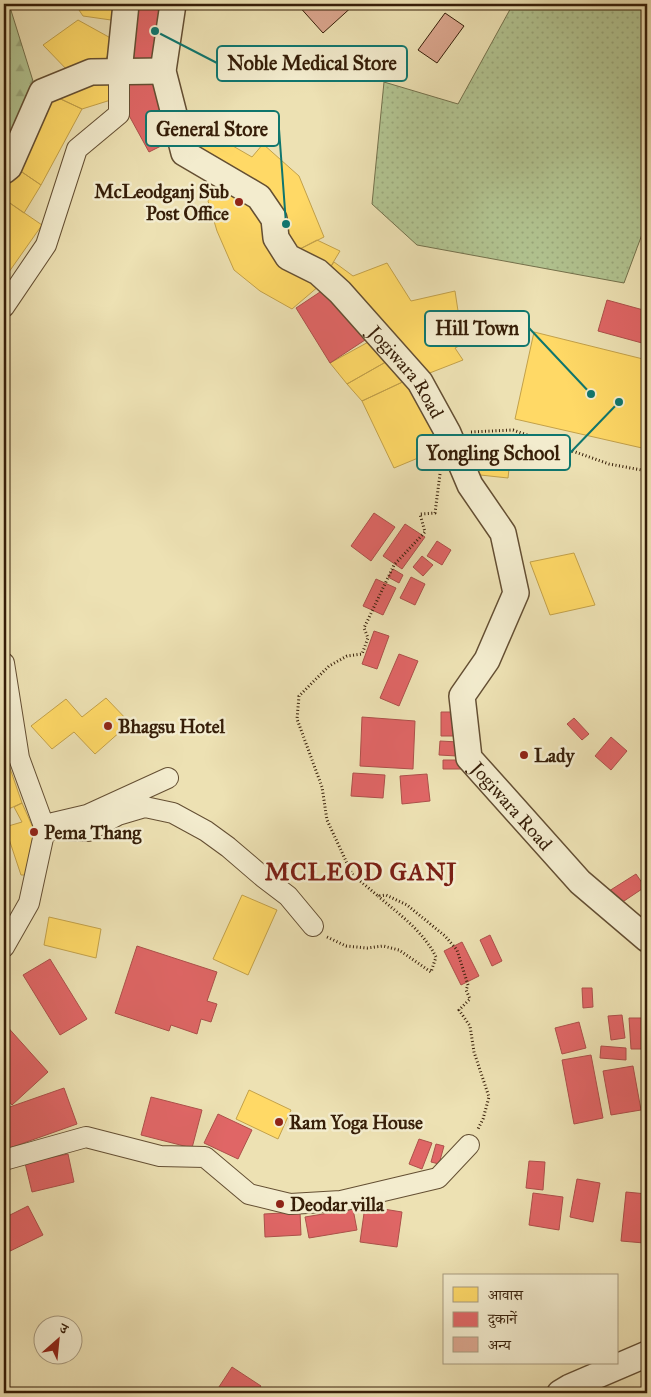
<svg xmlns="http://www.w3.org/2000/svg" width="651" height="1397" viewBox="0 0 651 1397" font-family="'IM FELL Great Primer','Noto Serif Devanagari',serif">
<defs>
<pattern id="grass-dots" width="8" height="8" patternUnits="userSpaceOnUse" patternTransform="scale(1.25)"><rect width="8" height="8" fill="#b2c491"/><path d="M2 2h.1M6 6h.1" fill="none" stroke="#9aa87c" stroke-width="1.8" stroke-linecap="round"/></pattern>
<pattern id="forest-firs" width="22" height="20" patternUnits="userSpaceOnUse" patternTransform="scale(1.25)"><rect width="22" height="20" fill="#b2c491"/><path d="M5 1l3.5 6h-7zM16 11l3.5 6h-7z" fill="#9aa87c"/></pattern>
</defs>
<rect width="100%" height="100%" fill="#ede1b3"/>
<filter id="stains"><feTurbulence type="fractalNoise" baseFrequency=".004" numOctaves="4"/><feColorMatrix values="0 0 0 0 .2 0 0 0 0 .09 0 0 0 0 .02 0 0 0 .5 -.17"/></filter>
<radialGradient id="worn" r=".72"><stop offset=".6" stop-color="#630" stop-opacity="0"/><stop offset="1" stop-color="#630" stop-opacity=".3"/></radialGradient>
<path fill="url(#grass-dots)" stroke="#74714c" d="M513 4H647V221L624 283 417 245 372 204 384 82 458 104Z"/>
<path fill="url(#forest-firs)" stroke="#74714c" d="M4 4H9L33 81 4 150Z"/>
<path fill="#ffd966" stroke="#c3a14a" d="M75 4H120L118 21 83 16Z
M78 20 116 41 101 67 72 75 43 45Z
M93 77 114 81V99L82 109 50 94Z
M50 94 82 109 41 185 16 168Z
M219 119 226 142 252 157 263 144 299 176 324 237 292 253 215 165 195 150 190 122Z
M16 168 41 185 24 213 4 199V182Z
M217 180 254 199 319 286 292 309 260 291 234 270 217 231 208 201Z
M4 199 42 225 4 279Z
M317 240 340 251 328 271 292 253Z
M334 262 353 276 387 263 411 301 455 291 463 344 455 348 463 360 422 376 328 271Z
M534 332 647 360V424L642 448 515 419Z
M372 340 391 359 347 384 330 363Z
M391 359 409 379 362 401 347 384Z
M409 379 447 446 394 468 362 401Z
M474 440 512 442 508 478 471 474Z
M574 553 595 605 550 615 530 562Z
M106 698 130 723 95 754 74 732 52 749 31 726 66 699 82 717Z
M4 751 22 803 4 811Z
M22 803 34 830 27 875H21L5 827 22 822 14 807Z
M242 895 277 910 248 975 213 959Z
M49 917 101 929 96 958 44 945Z
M249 1090 291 1110 278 1139 236 1119Z"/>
<path fill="#e06666" stroke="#ad504a" d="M136 4H165L159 60 131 58Z
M158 79 169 131 161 146 149 152 120 99 123 83Z
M329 286 365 340 330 363 296 308Z
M607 300 647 311V325L642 343 598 331Z
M374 513 395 527 371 561 351 546Z
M405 524 425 537 402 569 383 556Z
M437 541 451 550 442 565 427 556Z
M422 556 433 565 423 576 413 567Z
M393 569 403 575 399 583 388 577Z
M411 577 425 584 415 605 400 598Z
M376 579 396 588 383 615 363 606Z
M374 631 389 636 377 669 362 664Z
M399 654 418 661 399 706 380 698Z
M441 712H453V736H441Z
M362 717 415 721 413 769 360 766Z
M574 718 589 734 582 740 567 724Z
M611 737 627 751 611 770 595 756Z
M440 741 458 742 457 756 439 755Z
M443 760H465V769H443Z
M353 773 385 775 383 798 351 796Z
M427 774 430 801 402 804 400 776Z
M636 874 645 887 618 905 609 891Z
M490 935 502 961 492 966 480 940Z
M462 942 479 976 461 985 444 951Z
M137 946 217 972 207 1001 217 1004 211 1022 201 1019 197 1034 171 1025 169 1031 115 1013Z
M50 959 87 1019 60 1035 23 975Z
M582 988H592L593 1007 583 1008Z
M622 1015 625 1038 611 1040 608 1016Z
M629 1018H644L646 1049H631Z
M579 1022 586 1048 562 1054 555 1028Z
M4 1023 48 1072 12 1105 4 1096Z
M601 1046 626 1048V1060L600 1058Z
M591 1055 603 1118 574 1124 562 1060Z
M633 1066 641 1110 611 1115 603 1071Z
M64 1088 77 1124 4 1150V1109Z
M151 1097 202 1110 192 1148 141 1135Z
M218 1114 252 1130 238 1159 204 1143Z
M419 1139 432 1143 422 1169 409 1164Z
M436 1144 444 1146 439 1164 431 1162Z
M68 1154 74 1182 32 1192 25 1163Z
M529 1161 545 1162 543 1190 526 1188Z
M577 1179 600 1183 593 1222 570 1217Z
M626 1192 647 1194 644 1243 621 1241Z
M533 1193 563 1197 559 1230 529 1225Z
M28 1206 43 1235 4 1254V1218Z
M365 1206 402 1212 397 1247 360 1242Z
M353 1209 357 1230 309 1238 305 1217Z
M300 1212 301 1235 265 1237 264 1214Z
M232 1367 261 1386 256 1393H215Z"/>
<path fill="#dba68e" stroke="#361e08" d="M297 4H355L323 33Z
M445 13 464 26 437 63 418 50Z"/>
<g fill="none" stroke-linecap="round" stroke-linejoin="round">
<g stroke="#644f33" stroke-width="22">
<path id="minor" d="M4 307 46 245 77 149 119 114V72
M4 663 19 758 45 829 29 903 4 947
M53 823 87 815 168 778
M45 829 88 831 118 815 145 807 173 813 206 831 228 847 263 877 288 896 313 926
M4 1160 86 1137 160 1156 205 1157 249 1194 290 1204 341 1201 438 1178 469 1145"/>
</g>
<g stroke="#644f33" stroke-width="28">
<g id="tertiary">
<path id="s1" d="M173 4 163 71 184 153 259 197 274 219 276 238 288 257 318 272 340 292 420 382 448 433 470 485 503 533 516 593 487 660 462 696 469 758 580 882 647 939"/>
<path d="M119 72 126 4"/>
<path d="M4 171 9 167 42 92 91 72 163 71"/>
<path d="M560 1393 570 1387 647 1354"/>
</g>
</g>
<path stroke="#361e08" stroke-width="3" stroke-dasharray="1 2.5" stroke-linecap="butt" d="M471 432 513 430 609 464 647 471
M440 474 435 513 420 514 425 532 394 565 364 628 368 638 362 654 347 656 329 666 299 696 297 719 322 787 327 820 352 874 378 896 386 895 407 905 445 936 457 950 468 985 466 990 470 999 459 1010 470 1026 474 1052 489 1097 483 1119 478 1129
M327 937 346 946 367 948 383 946 399 950 431 972 436 957C423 931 400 915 378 896"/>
<use href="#minor" stroke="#f3ecce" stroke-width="20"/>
<use href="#tertiary" stroke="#f3ecce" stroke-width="25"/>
</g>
<g fill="#8f2418" stroke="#f3ecce" stroke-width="2">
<circle cx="239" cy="202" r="5"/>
<circle cx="108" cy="726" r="5"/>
<circle cx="524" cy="755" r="5"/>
<circle cx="34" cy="832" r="5"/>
<circle cx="279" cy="1122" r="5"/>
<circle cx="280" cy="1204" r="5"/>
</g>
<g text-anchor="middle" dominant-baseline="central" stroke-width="5" stroke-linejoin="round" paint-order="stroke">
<g font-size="19" font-weight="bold" fill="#361e08" stroke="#f3ecce" text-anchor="start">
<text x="229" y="191" text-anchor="end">McLeodganj Sub<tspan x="229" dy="22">Post Office</tspan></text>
<text x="118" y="726">Bhagsu Hotel</text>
<text x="534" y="755">Lady</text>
<text x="44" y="832">Pema Thang</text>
<text x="289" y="1122">Ram Yoga House</text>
<text x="290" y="1204">Deodar villa</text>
</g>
<g font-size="19" fill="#361e08" stroke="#f3ecce">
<text stroke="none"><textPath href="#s1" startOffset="475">Jogiwara Road</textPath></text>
<text stroke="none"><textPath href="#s1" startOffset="969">Jogiwara Road</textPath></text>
</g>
<g font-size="24" font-weight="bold" letter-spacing="1" fill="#7a1f14" stroke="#f3ecce">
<text x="361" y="872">MCLEOD GANJ</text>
</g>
</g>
<path fill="none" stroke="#0f766e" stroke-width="2" d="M155 31L217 63M286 224L279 129M591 394L529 328M619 402L570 453"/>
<g fill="#0f766e" stroke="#f3ecce" stroke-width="2">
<circle cx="155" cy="31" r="5"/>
<circle cx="286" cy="224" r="5"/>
<circle cx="591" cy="394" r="5"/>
<circle cx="619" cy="402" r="5"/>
</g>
<g fill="#f3ecce" stroke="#0f766e" stroke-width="2">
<rect x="217" y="46" width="190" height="35" rx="5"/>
<rect x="146" y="111" width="133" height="35" rx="5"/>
<rect x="425" y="311" width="104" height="35" rx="5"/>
<rect x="417" y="435" width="153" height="35" rx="5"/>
</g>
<g font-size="20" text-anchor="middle" font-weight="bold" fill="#361e08">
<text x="312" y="70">Noble Medical Store</text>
<text x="212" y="136">General Store</text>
<text x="477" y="335">Hill Town</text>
<text x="493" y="460">Yongling School</text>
</g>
<rect width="651" height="1397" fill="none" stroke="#ede1b3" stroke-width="20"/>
<rect x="5" y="5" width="641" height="1387" fill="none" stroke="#361e08" stroke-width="2.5"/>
<rect x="10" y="10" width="631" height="1377" fill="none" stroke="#361e08"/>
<rect x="443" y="1274" width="175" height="90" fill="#f3ecce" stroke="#a79a7f"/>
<rect x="453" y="1287" width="25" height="15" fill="#ffd966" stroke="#a79a7f"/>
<text x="488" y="1300" font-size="15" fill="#361e08">आवास</text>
<rect x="453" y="1312" width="25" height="15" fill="#e06666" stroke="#a79a7f"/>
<text x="488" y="1324" font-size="15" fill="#361e08">दुकानें</text>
<rect x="453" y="1337" width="25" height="15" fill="#dba68e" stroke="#a79a7f"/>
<text x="488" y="1350" font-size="15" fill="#361e08">अन्य</text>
<g transform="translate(58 1340) rotate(27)"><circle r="24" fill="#f3ecce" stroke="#a79a7f"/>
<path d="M0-4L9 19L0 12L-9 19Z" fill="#8f2418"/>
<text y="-8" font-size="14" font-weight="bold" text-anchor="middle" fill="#361e08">उ</text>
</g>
<rect width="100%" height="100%" filter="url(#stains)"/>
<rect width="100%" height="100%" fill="url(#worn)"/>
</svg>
